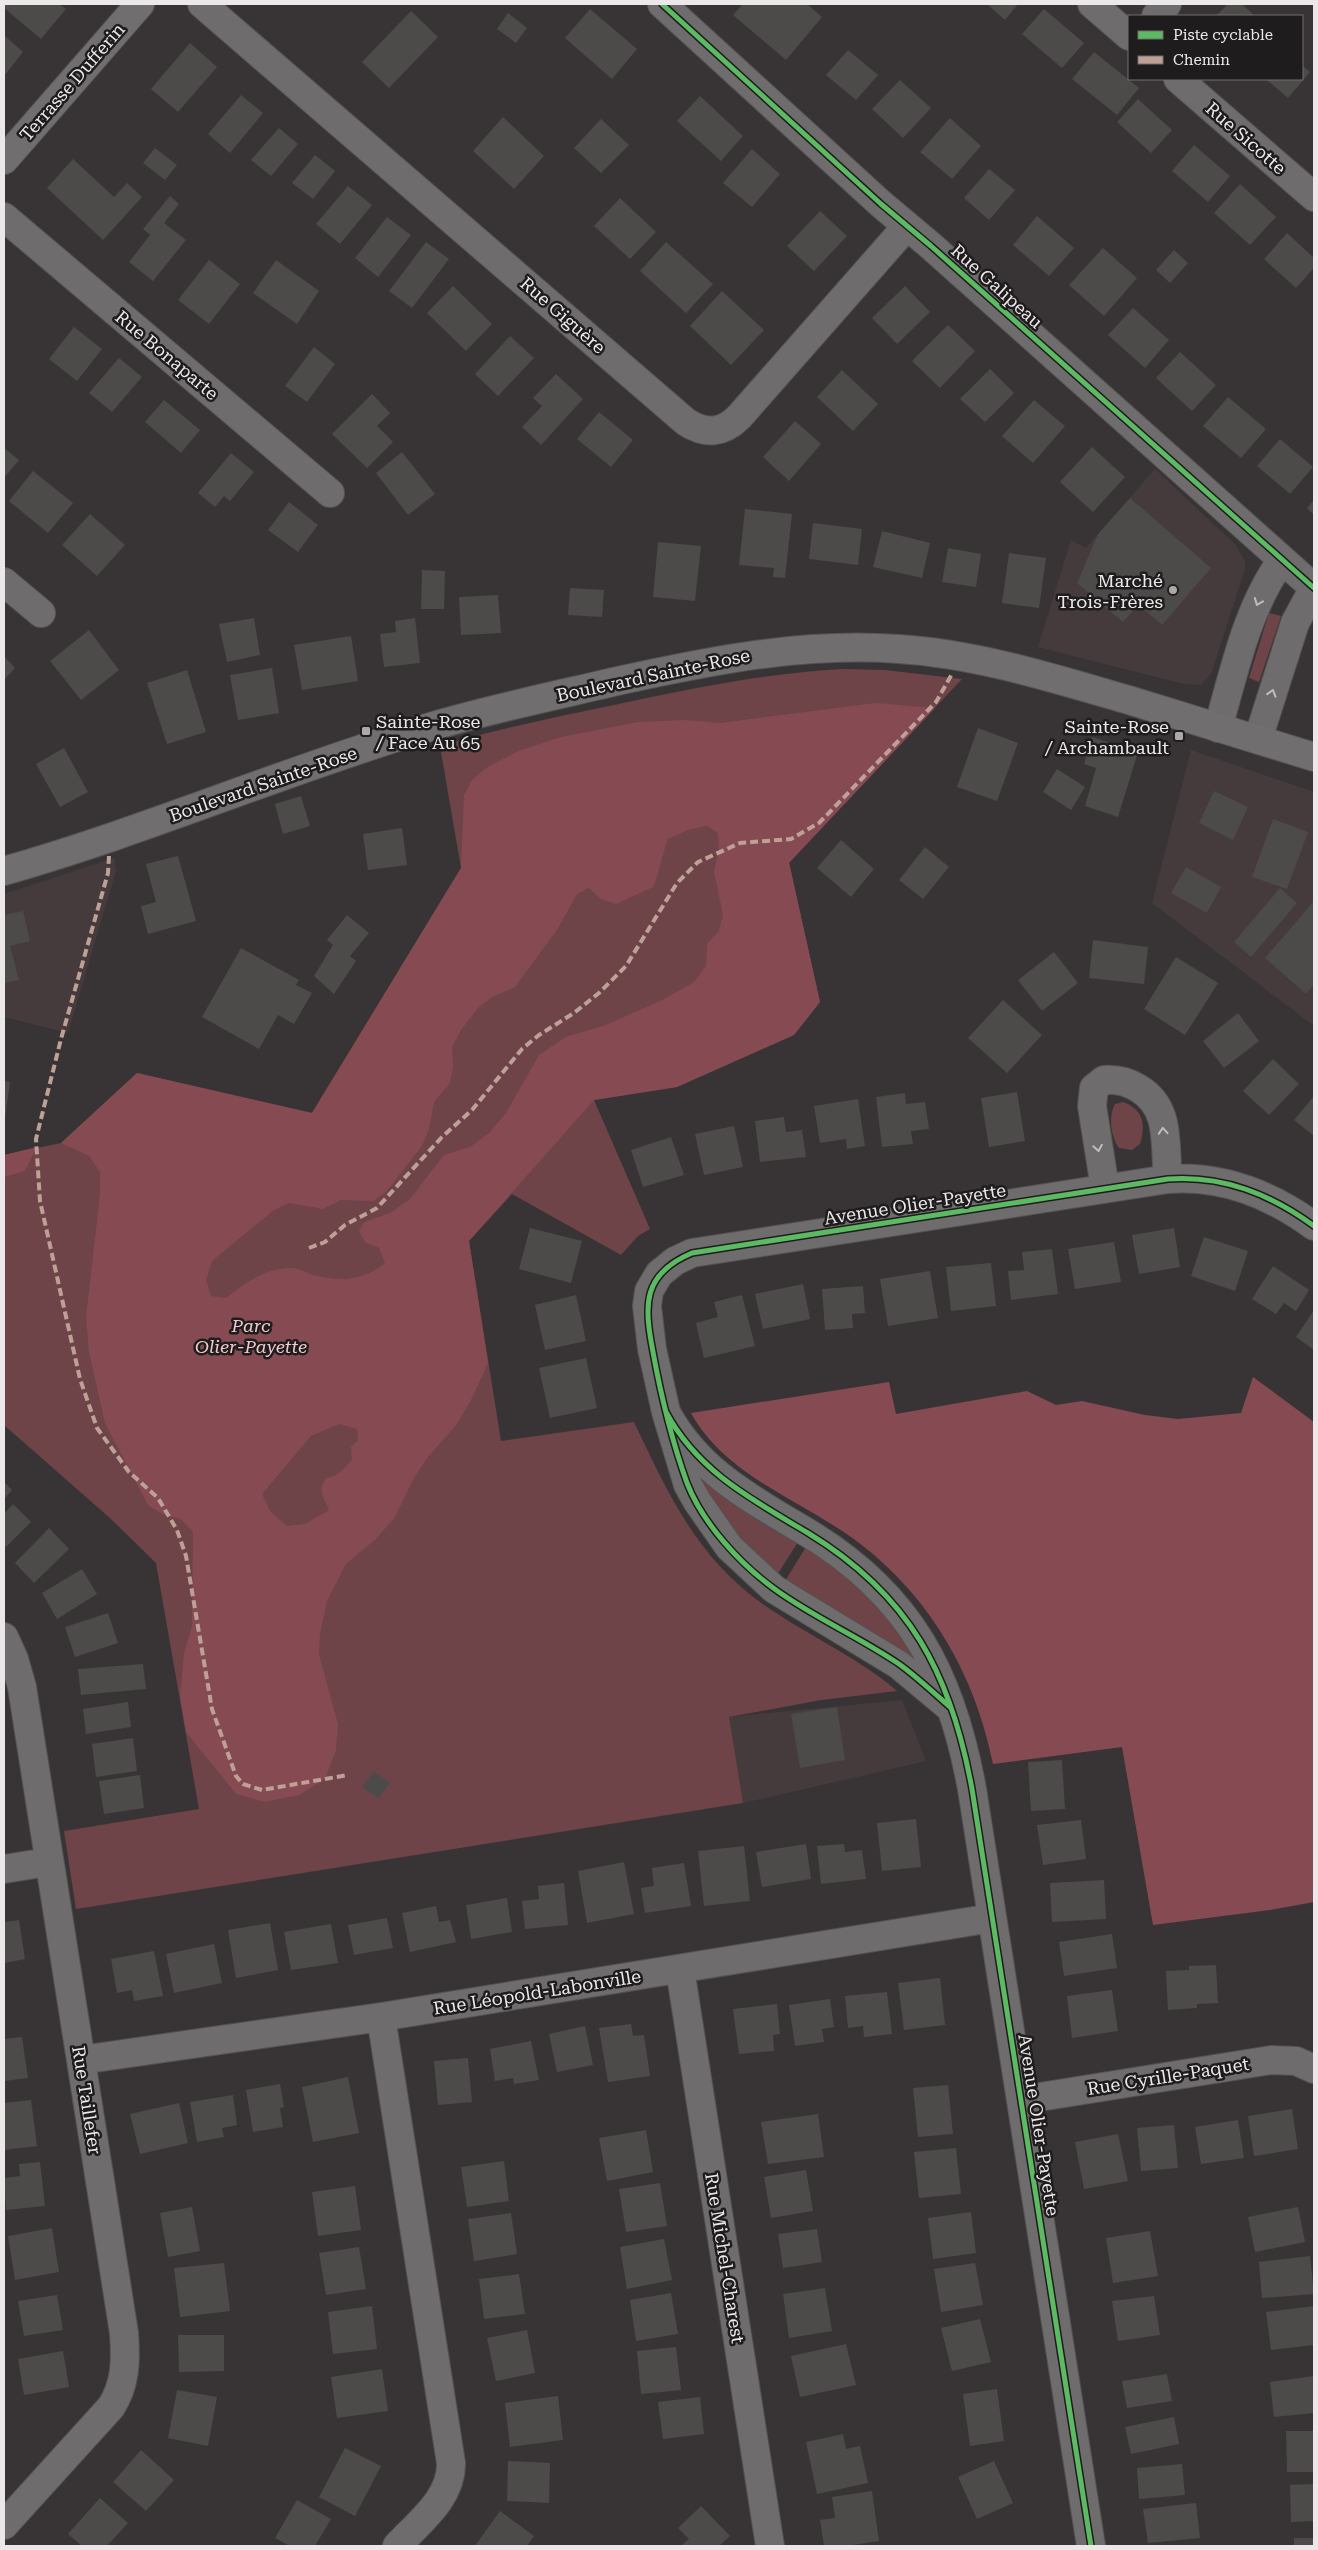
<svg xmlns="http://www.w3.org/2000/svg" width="1318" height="2550" viewBox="0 0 1318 2550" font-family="'Roboto Serif',serif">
<rect width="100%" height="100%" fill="#383435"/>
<path fill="#463b3c" d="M1155 469 1236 545 1245 562V569L1211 674 1201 685 1184 684 1038 647 1071 540 1086 548Z
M1191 750 1314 792V1026L1152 903Z
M114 858 116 871 68 1033 4 1017V894Z
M902 1700 926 1761 743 1803 728 1717Z"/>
<path fill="#6e4449" d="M1269 613 1281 616 1259 682 1249 678Z
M843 669 885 670 962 679 789 862 820 1002 794 1035 677 1087 594 1100 650 1229 638 1236 621 1255 512 1194 469 1241 501 1441 634 1422C670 1498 700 1564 773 1611 812 1637 863 1661 897 1691L821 1700 729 1717 743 1803 76 1909 64 1831 199 1809 156 1563 111 1519 4 1425V1155L61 1143 137 1073 312 1113 461 868 440 746C498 729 556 717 614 705 690 689 765 673 843 669Z
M1123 1102C1143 1109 1146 1124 1140 1144L1132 1150 1119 1148C1111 1137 1108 1116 1115 1104Z
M706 1480 798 1542 777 1575 740 1542 700 1483Z
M806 1547 828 1560 866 1592 912 1646 918 1667 785 1581Z"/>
<path fill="#854a52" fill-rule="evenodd" d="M875 703 935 708 789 863 820 1002 794 1035 677 1087 594 1100 469 1241 488 1363 471 1400 457 1424 427 1458 414 1478 395 1517 376 1539 346 1564 327 1601 320 1634 319 1654 338 1724 336 1750 325 1779 299 1795 265 1802 236 1794 186 1732 180 1696 184 1654 192 1625 193 1532 181 1519 162 1514 148 1505 105 1423 89 1352 86 1317 100 1194V1172L89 1156 61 1143 137 1073 312 1113 461 868 464 795 472 780 486 768 518 751 561 737 638 722 686 720 720 723ZM707 826 718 833 719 849 714 872 723 915 719 931 707 944 706 966 694 982 664 999 606 1025 566 1037 539 1055 506 1113 489 1133 470 1147 444 1155 410 1199 390 1213 364 1222 359 1231 365 1242 379 1248 385 1263C363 1281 340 1282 313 1275 307 1273 298 1268 291 1268 266 1268 245 1283 226 1298L211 1296 206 1280 212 1261 274 1210 289 1203 323 1209 341 1200 373 1201 386 1192 422 1146 429 1129 434 1102 450 1083 453 1066 452 1047 461 1030 478 1008 492 997 515 987 557 930 577 894 589 888 601 899 616 904 653 887C660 871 662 855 668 839L688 830ZM339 1424 357 1429 358 1440 351 1447 352 1460C344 1468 338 1477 326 1478 317 1491 324 1498 329 1510L305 1524 287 1526 270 1511 262 1494 311 1436Z
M37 1147 25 1171 4 1177V1155Z
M1253 1377 1314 1422V1902L1270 1910 1153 1925 1122 1747 993 1764C974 1667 920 1580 836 1527 784 1494 722 1469 691 1413L889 1382 896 1414 1027 1391 1056 1405 1082 1401 1145 1415 1178 1419 1241 1413Z"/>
<path fill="#4d4a4a" d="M4 4H59L66 9 41 39 4 8Z
M743 4H807L822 17 786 60 733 15Z
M987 4H1018L1005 20Z
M1228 4H1242L1255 16H1216Z
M590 9 637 49 612 79 565 38Z
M1044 9 1084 43 1062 68 1022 34Z
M411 11 438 37 389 88 362 62Z
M508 13 527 28 516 43 497 29Z
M4 35 23 52 4 76Z
M190 43 217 67 178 112 151 89Z
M848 50 878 75 856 100 826 75Z
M1094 52 1139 88 1117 115 1072 79Z
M1302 65 1310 72 1288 98 1266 79H1302Z
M900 80 931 108 903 138 872 109Z
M241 95 263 113 230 153 208 134Z
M700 96 743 136 721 161 677 121Z
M1138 99 1172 130 1151 153 1117 122Z
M503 117 544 156 514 189 473 151Z
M950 118 981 146 952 179 920 152Z
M601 119 629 145 601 173 574 148Z
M279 128 298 144 271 176 251 160Z
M1194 145 1230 176 1208 202 1172 171Z
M155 148 177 165 165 180 143 163Z
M752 149 780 174 752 207 723 183Z
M315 155 335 171 313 199 292 183Z
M73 159 114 197 127 183 142 197 103 240 47 188Z
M989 169 1015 190 989 220 964 198Z
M1240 184 1276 217 1250 245 1214 213Z
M348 186 372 205 340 244 316 224Z
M170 196 179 204 164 223 186 240 153 281 129 262 150 235 143 229Z
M620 198 656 232 630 259 594 226Z
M820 211 847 236 814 271 787 246Z
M1037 216 1074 248 1049 276 1013 245Z
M387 217 411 235 378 277 355 258Z
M1287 233 1314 258V268L1296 288 1264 259Z
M426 242 449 259 412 308 389 291Z
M666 242 713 284 686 313 640 271Z
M1103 248 1137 278 1104 316 1069 285Z
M1174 250 1188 263 1170 283 1156 270Z
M209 260 240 284 209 324 178 300Z
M276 260 319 291 297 324 253 293Z
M453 286 492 324 466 351 427 313Z
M905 286 930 312 897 344 872 318Z
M722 291 764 330 731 365 690 326Z
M1133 308 1169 340 1145 368 1108 335Z
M948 325 975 351 940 388 912 361Z
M74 327 102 349 77 381 49 359Z
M510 336 534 358 498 396 475 374Z
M314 347 335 364 307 402 285 386Z
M1180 352 1216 385 1192 411 1156 378Z
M119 358 142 377 112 412 89 393Z
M990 369 1014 393 985 422 960 399Z
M842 370 878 404 853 431 817 397Z
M556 374 583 399 541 445 522 427 542 406 533 398Z
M372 394 390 413 377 426 393 442 367 468 332 434Z
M1228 397 1266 429 1241 458 1203 426Z
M164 400 200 430 181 453 145 422Z
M1034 400 1065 426 1033 463 1002 436Z
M599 412 633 440 611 467 577 439Z
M795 421 821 444 789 481 763 457Z
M1280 439 1313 467 1290 494 1257 466Z
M1092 447 1125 477 1093 512 1060 482Z
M4 448 19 460 4 478Z
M402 452 435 494 408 515 376 473Z
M231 453 254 472 230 501 224 496 215 507 198 493Z
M33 471 73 503 48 533 9 501Z
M1130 498 1211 568 1162 625 1139 605 1123 622 1077 583 1098 534Z
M1314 500V515L1307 508Z
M289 502 318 525 298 552 268 530Z
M745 509 792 514 785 578 773 577 774 568 739 565Z
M90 514 125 545 97 576 62 545Z
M813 523 862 529 858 565 809 559Z
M882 531 930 543 922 578 873 567Z
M658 542 701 546 695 601 653 597Z
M948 548 981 554 976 587 942 582Z
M1009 553 1046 558 1039 608 1002 603Z
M422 570 445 571 444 609H421Z
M570 588 604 590 602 617 568 615Z
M498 595 501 633 461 635 459 597Z
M254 618 260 655 227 662 219 624Z
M415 618 420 663 384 667 380 634 396 632 395 621Z
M89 630 119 670 81 700 50 661Z
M351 636 358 681 302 690 294 645Z
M4 656 15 668 4 680Z
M272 668 279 713 238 720 230 675Z
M187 670 206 732 167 744 147 683Z
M978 728 1018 743 997 801 957 787Z
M1092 737 1138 752 1118 817 1085 806 1096 768 1084 764Z
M64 748 88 792 60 807 36 764Z
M1057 769 1085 787 1071 810 1043 792Z
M1214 791 1248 807 1233 840 1199 823Z
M301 796 310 826 283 834 275 804Z
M1273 819 1308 832 1287 889 1252 877Z
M402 828 407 865 368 870 363 834Z
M841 840 874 869 851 897 817 868Z
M925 847 949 867 923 899 899 880Z
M178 856 196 921 148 934 141 906 156 902 146 864Z
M1186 867 1221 887 1207 913 1171 893Z
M1280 888 1297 903 1251 957 1234 942Z
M1314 901V984L1306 994 1265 958Z
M23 911 30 941 10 946 19 980 4 983V915Z
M347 915 369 933 350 956 356 961 334 994 314 976 333 945 327 940Z
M1093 940 1148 947 1144 984 1089 978Z
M241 948 299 980 296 985 312 993 294 1024 278 1015 259 1049 202 1017Z
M1054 952 1078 983 1042 1011 1018 980Z
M1176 957 1218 983 1185 1035 1144 1009Z
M1003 1000 1042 1035 1007 1073 968 1038Z
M1238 1013 1259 1041 1224 1068 1203 1041Z
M1273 1059 1299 1084 1269 1115 1243 1091Z
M4 1081 10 1082 5 1118H4Z
M1017 1092 1025 1141 989 1147 981 1098Z
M905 1093 906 1104 925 1102 929 1129 911 1131 913 1144 882 1147 876 1097Z
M1314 1096V1136L1294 1120Z
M858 1099 865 1146 847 1149 846 1139 820 1143 814 1106Z
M784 1117 786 1132 802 1130 806 1157 760 1162 755 1121Z
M734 1126 743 1167 704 1175 695 1134Z
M671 1137 684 1175 643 1187 631 1150Z
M530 1228 582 1241 571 1283 519 1269Z
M1174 1228 1180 1267 1139 1274 1132 1235Z
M1204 1237 1248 1251 1235 1291 1191 1276Z
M1114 1242 1121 1282 1075 1289 1068 1249Z
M1052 1249 1058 1294 1011 1300 1008 1271 1024 1270 1022 1252Z
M991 1263 996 1306 951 1311 946 1267Z
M1273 1266 1309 1290 1296 1311 1284 1303 1276 1314 1252 1299Z
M930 1271 938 1318 888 1326 880 1279Z
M803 1284 810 1319 763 1329 755 1294Z
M863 1286 865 1313 852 1314 853 1328 825 1330 822 1289Z
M576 1295 586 1341 545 1350 535 1305Z
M742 1295 755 1346 704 1358 696 1323 718 1317 714 1302Z
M1314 1310V1350L1296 1337Z
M586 1358 597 1408 550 1418 539 1368Z
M4 1482 12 1490 4 1499Z
M13 1504 31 1522 6 1547 4 1545V1514Z
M49 1528 69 1549 34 1583 15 1563Z
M82 1569 97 1594 57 1619 42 1593Z
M108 1613 118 1643 75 1657 65 1627Z
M143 1664 146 1689 81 1695 78 1669Z
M128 1702 131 1727 86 1734 83 1709Z
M837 1707 845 1760 800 1768 791 1714Z
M133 1738 137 1771 96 1777 92 1744Z
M1062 1760 1065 1809 1031 1811 1028 1762Z
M374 1771 390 1783 378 1798 362 1787Z
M140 1775 144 1808 104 1814 99 1781Z
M916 1819 921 1867 882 1871 877 1823Z
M1081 1820 1086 1859 1043 1865 1037 1825Z
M806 1844 811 1879 762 1887 756 1852Z
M844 1844 845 1852 862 1850 866 1879 821 1884 817 1846Z
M744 1846 750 1901 704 1906 698 1851Z
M624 1862 634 1914 587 1923 578 1871Z
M684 1863 691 1906 645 1913 641 1888 654 1886 652 1868Z
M1104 1880 1106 1919 1052 1922 1050 1883Z
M564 1883 568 1925 525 1929 522 1901 539 1899 538 1886Z
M507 1898 512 1932 471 1939 466 1905Z
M436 1906 439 1922 450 1920 456 1942 410 1952 402 1913Z
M387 1918 393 1948 354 1955 348 1925Z
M19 1920 25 1959 4 1963V1922Z
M270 1923 278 1970 236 1978 228 1930Z
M331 1924 338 1963 291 1970 284 1932Z
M1112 1934 1117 1968 1064 1976 1059 1942Z
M214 1944 222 1983 174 1993 166 1954Z
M154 1951 163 1996 134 2001 132 1990 117 1993 111 1959Z
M1216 1965 1218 2003 1197 2004V2008L1168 2010 1166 1971 1189 1970V1966Z
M940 1978 945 2025 904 2030 898 1983Z
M1112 1990 1118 2031 1072 2038 1067 1996Z
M887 1992 892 2034 864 2037 863 2026 848 2028 845 1996Z
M830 1999 834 2027 822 2029 824 2042 795 2046 789 2005Z
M777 2004 780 2034 773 2035 774 2051 739 2054 733 2009Z
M631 2024 633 2036 644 2035 650 2076 608 2082 599 2028Z
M585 2026 593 2065 557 2072 549 2034Z
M22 2037 28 2078 4 2081V2039Z
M531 2041 539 2080 514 2084 513 2078 495 2081 490 2049Z
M468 2058 472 2102 438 2105 434 2061Z
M348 2077 359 2133 313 2142 302 2087Z
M280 2084 284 2107 280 2108 283 2127 253 2132 246 2090Z
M948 2085 953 2134 918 2137 913 2088Z
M233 2095 237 2125 222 2128 224 2137 197 2142 190 2102Z
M31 2100 37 2146 4 2150V2103Z
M179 2103 188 2143 140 2154 130 2114Z
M1292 2109 1298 2149 1254 2156 1248 2116Z
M818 2114 824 2157 768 2164 761 2122Z
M1238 2120 1244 2158 1201 2164 1195 2127Z
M1174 2125 1178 2168 1141 2171 1137 2128Z
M646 2130 653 2172 607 2181 599 2138Z
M1118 2134 1128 2181 1084 2189 1075 2142Z
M956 2148 961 2194 919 2198 914 2152Z
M504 2161 509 2201 467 2207 461 2167Z
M40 2162 45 2206 6 2210 4 2178 20 2176 19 2164Z
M806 2170 813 2211 771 2218 764 2177Z
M660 2183 667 2226 626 2232 619 2189Z
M355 2186 361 2230 318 2236 312 2192Z
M192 2207 200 2251 168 2257 160 2213Z
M1298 2207 1305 2242 1255 2252 1248 2217Z
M971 2212 976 2253 933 2259 928 2218Z
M511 2213 517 2254 474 2261 468 2219Z
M52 2228 59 2272 15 2280 8 2236Z
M817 2229 822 2262 783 2268 778 2234Z
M1150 2231 1158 2276 1113 2283 1106 2238Z
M664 2239 672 2280 627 2289 620 2247Z
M359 2247 366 2289 326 2295 319 2253Z
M1310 2256 1314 2294 1262 2298 1259 2262Z
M224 2263 230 2311 180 2317 174 2268Z
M975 2263 983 2305 941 2312 934 2269Z
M519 2274 525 2314 484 2319 479 2279Z
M825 2288 832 2331 789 2338 783 2294Z
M671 2293 678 2334 636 2341 630 2300Z
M57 2295 63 2330 24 2336 18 2301Z
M1154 2296 1160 2335 1118 2341 1112 2301Z
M372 2306 377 2349 333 2354 328 2312Z
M1314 2306V2345L1271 2350 1266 2312Z
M980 2319 991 2362 952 2371 941 2328Z
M527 2330 535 2373 496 2381 487 2338Z
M178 2335H224V2371L179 2372Z
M846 2344 856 2385 800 2397 791 2356Z
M676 2347 681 2390 641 2394 637 2351Z
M63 2351 69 2387 24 2395 18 2359Z
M382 2369 388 2411 337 2418 331 2377Z
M1167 2374 1172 2401 1127 2408 1122 2381Z
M1314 2376V2413L1274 2417 1270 2382Z
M997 2389 1004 2441 970 2446 963 2394Z
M177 2390 217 2397 208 2446 168 2438Z
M558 2396 563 2440 510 2447 505 2403Z
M700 2397 704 2434 663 2439 658 2402Z
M1174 2417 1179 2444 1131 2454 1125 2427Z
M1286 2431H1314V2472H1287Z
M843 2434 846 2449 860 2446 868 2483 817 2494 806 2442Z
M345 2448 381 2466 355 2516 319 2497Z
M141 2450 174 2480 146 2511 113 2482Z
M508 2461 550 2463 549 2503 507 2501Z
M994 2461 1013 2503 977 2519 958 2477Z
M1182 2464 1185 2495 1139 2499 1137 2468Z
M1314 2484V2521L1291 2522 1290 2485Z
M872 2491 879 2541 846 2546H824L820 2520 835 2518 832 2497Z
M100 2498 128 2523 107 2546H82L68 2534Z
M297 2500 331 2519 315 2546H290L275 2538Z
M1196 2503 1200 2538 1148 2543 1143 2509Z
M701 2506 730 2536 719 2546H681L689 2539 678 2528Z
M500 2511 534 2536 527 2546H475Z
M1294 2538H1314V2546H1294Z"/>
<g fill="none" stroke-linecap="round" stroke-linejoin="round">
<g stroke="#545252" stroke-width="30">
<path id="street" d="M202 4 686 422C706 435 723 433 739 417L907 226
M662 4 881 204 931 246 1314 588
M1092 4 1129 36
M1156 16 1167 4
M1178 79 1314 197
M4 217 330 493
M4 582 41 613
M1218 728C1234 672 1247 608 1282 560
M1258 739 1295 623 1314 588
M1105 1188 1092 1106 1094 1088 1104 1080C1116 1079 1128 1082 1138 1088 1172 1108 1164 1145 1168 1179
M666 1412C698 1472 753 1500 808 1533 910 1595 951 1674 972 1789L1091 2546
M4 1637 14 1659 22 1687 124 2333C126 2360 126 2384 111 2407L4 2525
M948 1706 899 1665 774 1589 729 1547 697 1501 688 1485 666 1412 652 1349 647 1306 649 1291 659 1274 675 1261 692 1253 1168 1179C1223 1175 1270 1194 1314 1226
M4 1869 48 1862
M680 1969 770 2546
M381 2017 451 2463C452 2498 419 2522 397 2546
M81 2060 381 2017 992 1918
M1021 2100 1271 2060 1296 2061 1314 2069"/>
</g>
<g stroke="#545252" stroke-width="30">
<path id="secondary" d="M4 160 140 4
M4 871C148 830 286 770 430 727 494 708 558 695 622 680 714 660 804 642 899 649 978 654 1056 679 1132 701 1192 720 1254 738 1314 757"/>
</g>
<use href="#street" stroke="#6e6c6c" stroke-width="28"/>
<use href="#secondary" stroke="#706e6f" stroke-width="28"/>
<path stroke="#bda197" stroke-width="4" stroke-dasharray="8 4" stroke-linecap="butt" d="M109 856 108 873 61 1039 36 1139 40 1201 80 1379 97 1428 129 1472 158 1498 177 1530 186 1556 212 1709 236 1776 243 1784 262 1790 348 1775
M309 1248 325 1242 345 1225 377 1208 442 1137 472 1110 522 1049 539 1035 574 1013 599 993 626 966 677 883 698 862 740 843 791 839 819 823 936 702 952 674"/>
<g stroke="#1e1c1c" stroke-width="8">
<path id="cycleway" d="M662 4 881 204 931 246 1314 588
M666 1412C698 1472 753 1500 808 1533 910 1595 951 1674 972 1789L1091 2546
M951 1708C934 1693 917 1677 899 1664 859 1637 815 1618 776 1590 741 1565 703 1524 687 1483 672 1441 661 1396 653 1352 644 1305 642 1274 692 1253L1168 1179C1223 1175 1270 1194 1314 1226"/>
</g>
<use href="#cycleway" stroke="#5cba63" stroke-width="5"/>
</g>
<defs><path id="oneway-chevron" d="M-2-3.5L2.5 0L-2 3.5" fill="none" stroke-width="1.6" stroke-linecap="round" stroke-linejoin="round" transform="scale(1.25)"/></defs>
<g stroke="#c0bdbd">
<use href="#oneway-chevron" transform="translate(1258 602) rotate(112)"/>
<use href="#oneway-chevron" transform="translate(1272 693) rotate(-73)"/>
<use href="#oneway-chevron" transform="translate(1163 1131) rotate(-94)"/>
<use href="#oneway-chevron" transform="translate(1098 1148) rotate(80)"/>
</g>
<g fill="#ada9aa" stroke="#1e1c1c" stroke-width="2">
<circle cx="1173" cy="590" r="5"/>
<rect x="361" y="726" width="10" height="10" rx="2.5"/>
<rect x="1174" y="731" width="10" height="10" rx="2.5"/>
</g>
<g text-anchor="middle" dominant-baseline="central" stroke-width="5" stroke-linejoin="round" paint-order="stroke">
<g font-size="18" fill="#ece8e9" stroke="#1e1c1c">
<text transform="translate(72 82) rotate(-49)">Terrasse Dufferin</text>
<text transform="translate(1246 138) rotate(41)">Rue Sicotte</text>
<text transform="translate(997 286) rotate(42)">Rue Galipeau</text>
<text transform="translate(563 315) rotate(41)">Rue Giguère</text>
<text transform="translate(167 355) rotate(40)">Rue Bonaparte</text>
<text transform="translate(653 675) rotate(-12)">Boulevard Sainte-Rose</text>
<text transform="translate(263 784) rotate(-19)">Boulevard Sainte-Rose</text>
<text transform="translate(915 1204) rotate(-9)">Avenue Olier-Payette</text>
<text transform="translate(537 1992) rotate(-9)">Rue Léopold-Labonville</text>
<text transform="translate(1168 2076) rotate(-9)">Rue Cyrille-Paquet</text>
<text transform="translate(87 2100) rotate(81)">Rue Taillefer</text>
<text transform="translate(1039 2125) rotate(81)">Avenue Olier-Payette</text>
<text transform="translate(725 2258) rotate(81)">Rue Michel-Charest</text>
</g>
<g font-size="18" fill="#ece8e9" stroke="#1e1c1c" text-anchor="end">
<text x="1163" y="580">Marché<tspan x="1163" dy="21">Trois-Frères</tspan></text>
<text x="376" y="721" text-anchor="start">Sainte-Rose<tspan x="376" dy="21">/ Face Au 65</tspan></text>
<text x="1169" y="726">Sainte-Rose<tspan x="1169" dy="21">/ Archambault</tspan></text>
</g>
<g font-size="18" font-style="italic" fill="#f3c9cd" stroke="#1e1c1c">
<text x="251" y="1325">Parc<tspan x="251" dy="21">Olier-Payette</tspan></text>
</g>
</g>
<rect width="1318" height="2550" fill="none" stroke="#ece8e9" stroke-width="10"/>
<rect x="1128" y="15" width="175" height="65" fill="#1e1c1c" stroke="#706e6e"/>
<rect x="1138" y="31" width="25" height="8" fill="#5cba63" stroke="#706e6e"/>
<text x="1173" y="40" font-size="15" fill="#ece8e9">Piste cyclable</text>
<rect x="1138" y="56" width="25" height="8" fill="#bda197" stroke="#706e6e"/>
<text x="1173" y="65" font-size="15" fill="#ece8e9">Chemin</text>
</svg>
